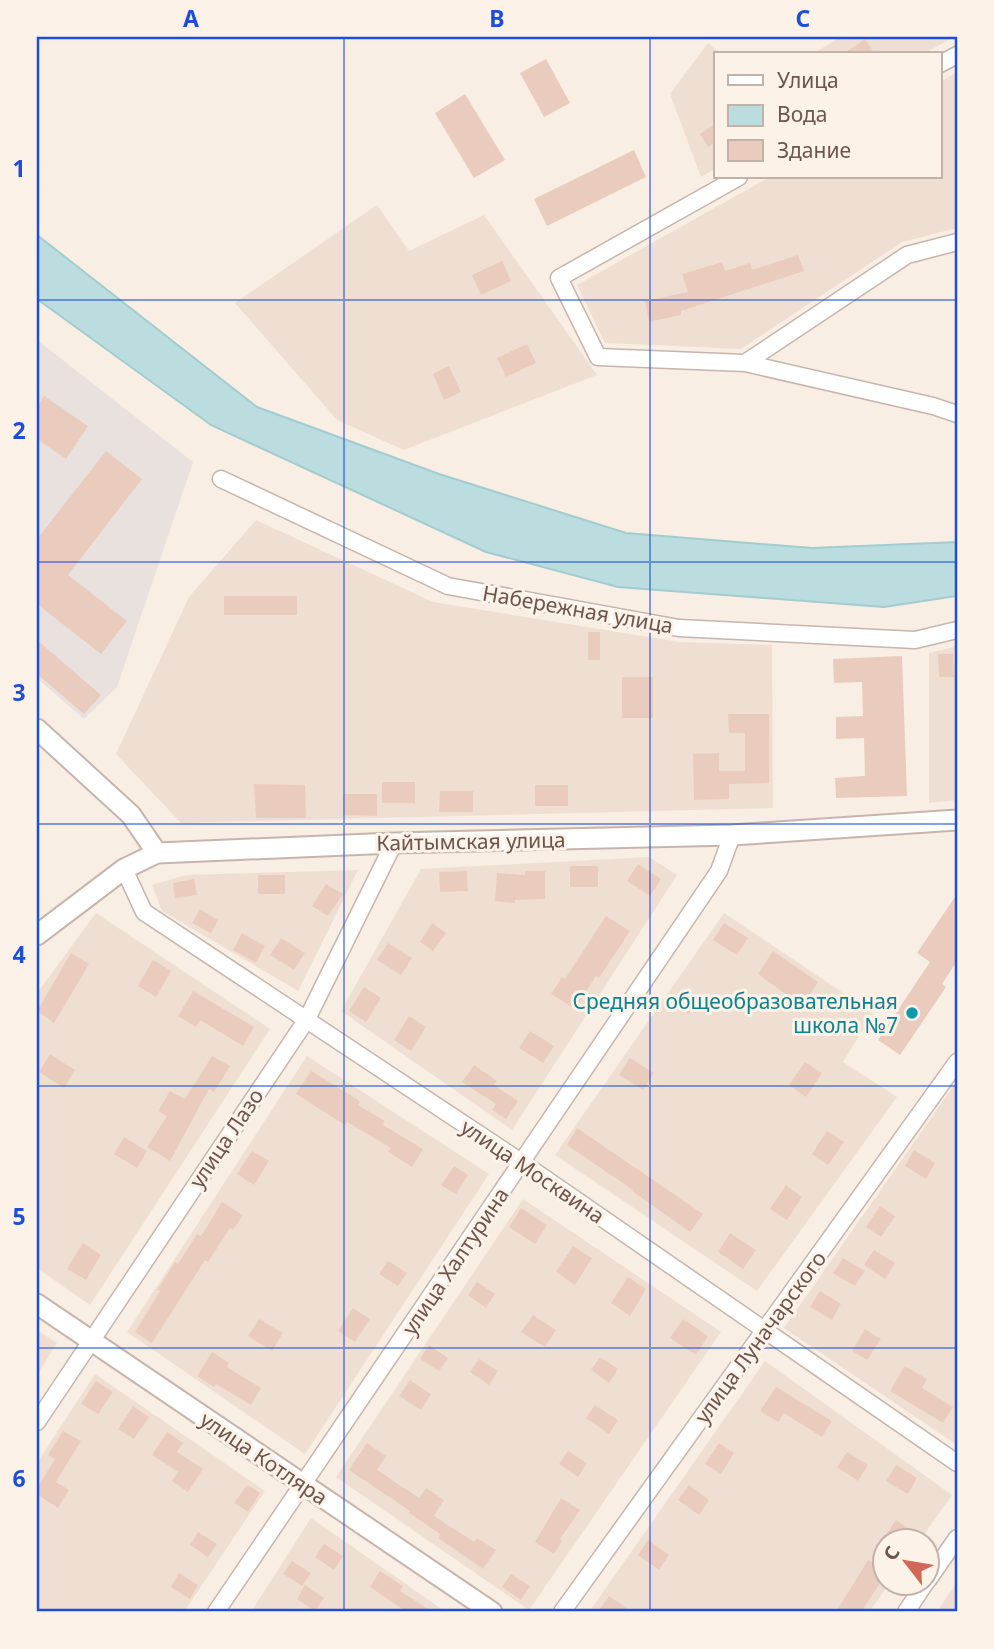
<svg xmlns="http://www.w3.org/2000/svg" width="994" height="1649" viewBox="0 0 994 1649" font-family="'Noto Sans',sans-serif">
<rect width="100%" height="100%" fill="#f8eee3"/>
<path fill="#efdfd2" d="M841 37H954L923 54H812Z
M708 43 721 54H716V168L701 177 670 94Z
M957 72V228L902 242 741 349 605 343 577 285 770 177H940V82Z
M377 205 409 251 484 215 597 375 404 450 337 420 235 303Z
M256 520 433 602 680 642 772 645 773 808 181 823 116 754 189 597Z
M957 646V800L929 803V653Z
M649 857 677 875 512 1130 341 1011 421 869Z
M358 870 298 991 162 911 152 885 185 875Z
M96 913 270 1029 90 1305 37 1268V993Z
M724 913 873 1013 843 1062 897 1097 757 1291 555 1155Z
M307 1056 489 1174 305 1454 127 1332Z
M957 1081V1445L784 1328Z
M523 1199 721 1332 529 1610 336 1477Z
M37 1330 57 1343 37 1375Z
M765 1361 952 1495 920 1540H886V1582L890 1583 869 1612H589Z
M95 1374 265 1491 184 1612H37V1463Z
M311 1518 446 1612H251Z
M957 1582V1612H937Z"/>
<path fill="#e8e1dd" d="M37 340 193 462 117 687 84 719 37 678Z"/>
<path fill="#bbdddf" stroke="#a2cccf" stroke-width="2" d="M37 235 257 407 439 474 626 533 812 548 957 542V596L884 607 618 587 486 552 211 425 37 299Z"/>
<path fill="#eaccbe" d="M865 39 875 54H843Z
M546 59 570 103 544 117 520 73Z
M465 94 505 160 474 178 435 113Z
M716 123V142L708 147 700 134Z
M634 150 646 177 547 226 534 199Z
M798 255 804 271 681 311V315L649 322 645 301 688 292 682 274 722 262 725 271 750 263 752 270Z
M502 261 511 281 481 295 472 275Z
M527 344 536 363 506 377 497 358Z
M449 366 461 392 444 400 433 374Z
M44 396 88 426 66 459 37 439V407Z
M106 451 142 479 68 575 127 621 101 654 37 604V539Z
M224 596H297V615H224Z
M588 632H600V660H588Z
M37 640 101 695 84 714 37 674Z
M938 654H953L954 677H939Z
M902 656 907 796 836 798 835 778 865 776 864 738 836 739V717L863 716 862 682 834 683 833 659Z
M622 677H653V718H622Z
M728 714H769V783L729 784V799L694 800 693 754 719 753V771H745V733H729Z
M382 782H415V803H382Z
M254 784 305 785 306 818H256Z
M535 785H568V806H535Z
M440 791H473V812H439Z
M343 794H377V816L343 815Z
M638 864 661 879 650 896 627 881Z
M570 866H598V887H570Z
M467 871 468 891 440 892 439 872Z
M525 871H545V899L515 900V903L495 901 497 873 525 875Z
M258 875H285V894H258Z
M194 879 197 895 175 898 173 883Z
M326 884 343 894 328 916 312 906Z
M957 894V961L942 984 946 987 900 1055 878 1040 930 962 917 953Z
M200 909 218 920 211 933 192 923Z
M606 916 630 931 599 978 596 976 575 1009 551 994 562 977 565 979Z
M432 923 446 933 433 951 420 942Z
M724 923 748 938 737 955 713 940Z
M242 933 265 946 256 963 233 950Z
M281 938 305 953 294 970 270 955Z
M388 943 412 958 401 975 377 960Z
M773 951 818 982 802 1006 758 974Z
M71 953 89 964 54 1023 37 1011Z
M153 960 171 971 156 997 138 986Z
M364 987 381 998 366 1022 349 1011Z
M193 991 254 1027 243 1046 200 1020 196 1027 178 1016Z
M680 993 696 1003 689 1014 673 1004Z
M409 1016 426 1027 411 1051 394 1040Z
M530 1031 554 1046 543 1063 519 1048Z
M50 1054 75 1070 64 1088 39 1072Z
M212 1056 230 1066 214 1092 209 1089 170 1161 147 1147 167 1116 158 1111 170 1091 185 1099Z
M630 1058 654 1073 643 1090 619 1075Z
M805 1062 822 1073 806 1097 789 1085Z
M474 1065 497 1081 494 1085 518 1101 506 1119 492 1110 496 1104 462 1082Z
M311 1071 360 1101 358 1105 385 1121 383 1125 423 1149 412 1167 388 1152 391 1148 347 1122 345 1125 296 1094Z
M577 1128 703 1214 690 1232 632 1191 633 1190 567 1145Z
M827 1131 844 1142 828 1165 812 1154Z
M124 1137 147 1151 137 1168 114 1154Z
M914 1150 935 1163 926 1179 905 1166Z
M252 1151 269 1161 254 1185 237 1174Z
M454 1166 468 1175 456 1194 441 1185Z
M786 1185 802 1197 787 1220 770 1209Z
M222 1202 243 1215 233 1230 230 1228 208 1262 205 1260 152 1343 135 1332 160 1291 157 1290 175 1262 178 1264 197 1234 201 1236Z
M880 1206 895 1216 881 1237 866 1227Z
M521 1208 547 1225 535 1244 509 1227Z
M730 1233 756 1250 743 1269 718 1252Z
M83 1243 101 1255 86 1280 67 1269Z
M573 1246 592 1258 575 1285 556 1272Z
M874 1250 895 1263 885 1279 864 1265Z
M843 1258 865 1271 855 1286 833 1273Z
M388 1261 407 1273 398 1286 379 1274Z
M628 1277 646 1289 630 1316 611 1303Z
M477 1282 495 1294 486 1308 468 1295Z
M820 1291 841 1304 832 1320 810 1307Z
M353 1308 370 1319 355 1342 338 1331Z
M533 1315 556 1330 545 1347 521 1332Z
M259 1319 283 1333 272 1351 248 1336Z
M683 1319 708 1336 696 1355 670 1338Z
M865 1329 881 1339 867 1360 852 1351Z
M429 1345 448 1358 439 1371 420 1359Z
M212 1352 229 1363 227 1367 261 1388 251 1405 216 1384 214 1387 197 1376Z
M600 1357 618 1369 609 1383 591 1370Z
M479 1359 498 1371 489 1385 470 1372Z
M905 1366 927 1379 922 1388 953 1407 943 1423 890 1391Z
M410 1380 431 1394 421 1410 399 1396Z
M96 1381 113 1392 98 1414 81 1404Z
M776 1387 832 1421 822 1437 784 1413 778 1422 760 1411Z
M595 1405 618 1420 609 1434 586 1418Z
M133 1406 149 1417 134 1439 118 1429Z
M63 1431 81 1441 56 1482 69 1490 58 1508 37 1494V1488L55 1459 48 1455Z
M167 1432 183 1443 177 1452 203 1469 188 1492 172 1481 178 1472 152 1455Z
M367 1443 386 1456 377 1470 419 1498 426 1488 444 1500 434 1516 474 1542 477 1538 496 1550 483 1569 438 1538 440 1534 409 1513 410 1511 349 1470Z
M719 1443 734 1453 721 1474 705 1464Z
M568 1451 587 1463 578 1477 559 1464Z
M847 1452 868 1465 858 1481 837 1467Z
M896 1465 917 1478 908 1494 886 1481Z
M247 1485 260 1493 248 1512 234 1503Z
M689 1485 709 1500 699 1515 678 1500Z
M561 1498 580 1510 560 1539 562 1541 554 1554 535 1542Z
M896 1520 929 1541H895L886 1535Z
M198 1532 217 1544 208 1557 190 1545Z
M648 1540 669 1555 659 1570 638 1555Z
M324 1544 343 1556 334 1570 315 1557Z
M868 1560 886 1571V1574L861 1612H836Z
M292 1561 311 1573 302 1586 283 1574Z
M380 1571 403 1586 400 1591 433 1612H407L370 1587Z
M179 1573 198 1585 190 1599 171 1587Z
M511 1574 530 1586 521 1600 502 1587Z
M305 1585 324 1598 315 1611 297 1599Z
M609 1596 632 1612H598Z"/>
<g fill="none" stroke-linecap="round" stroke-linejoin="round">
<g stroke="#c7b5ac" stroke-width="19">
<path id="minor" d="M940 64 957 55
M739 177 559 278 598 357 745 363 907 255 957 242
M745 363 933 406 957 414
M221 479 448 586 679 628 915 640 957 630
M124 869 144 912 521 1162 957 1463
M37 1422 307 1019 394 843
M928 1580 957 1538
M216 1612 719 871 732 835
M562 1612 957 1062
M906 1612 926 1582"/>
</g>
<g stroke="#c7b5ac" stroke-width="23">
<path id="tertiary" d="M37 729 131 815 157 853 394 843 732 835 957 820
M37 935 124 869 157 853
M37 1304 492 1612"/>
</g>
<use href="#minor" stroke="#fff" stroke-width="16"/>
<use href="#tertiary" stroke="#fff" stroke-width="19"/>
</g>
<path fill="none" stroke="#1d4ed8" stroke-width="2" stroke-opacity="0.55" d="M344 37V1612M650 37V1612M37 300H957M37 562H957M37 824H957M37 1086H957M37 1348H957"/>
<circle fill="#0f9aa8" stroke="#fcf2e8" stroke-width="2.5" cx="912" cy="1013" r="7"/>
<g text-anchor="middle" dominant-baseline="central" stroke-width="6" stroke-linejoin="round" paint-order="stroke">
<g font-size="21" fill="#6c554d" stroke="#fcf2e8">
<text transform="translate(578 609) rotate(10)">Набережная улица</text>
<text transform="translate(471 841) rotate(-1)">Кайтымская улица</text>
<text transform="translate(226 1138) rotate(-56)">улица Лазо</text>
<text transform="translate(533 1171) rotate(34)">улица Москвина</text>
<text transform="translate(455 1261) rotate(-56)">улица Халтурина</text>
<text transform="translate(760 1337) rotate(-54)">улица Луначарского</text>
<text transform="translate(264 1458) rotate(34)">улица Котляра</text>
</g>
<g font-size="21" fill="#0d838f" stroke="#fcf2e8" text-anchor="end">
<text x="898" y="1001">Средняя общеобразовательная<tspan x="898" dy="24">школа №7</tspan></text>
</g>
</g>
<rect width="994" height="1649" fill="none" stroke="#fcf2e8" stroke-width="77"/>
<rect x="714" y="52" width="228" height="126" fill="#fcf2e8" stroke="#c2b3aa" stroke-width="2"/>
<rect x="728" y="75" width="35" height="10" fill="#ffffff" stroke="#c2b3aa" stroke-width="2"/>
<text x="777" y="88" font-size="21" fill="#6c554d">Улица</text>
<rect x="728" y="105" width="35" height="21" fill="#bbdddf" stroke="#c2b3aa" stroke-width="2"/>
<text x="777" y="122" font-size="21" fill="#6c554d">Вода</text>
<rect x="728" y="140" width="35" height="21" fill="#eaccbe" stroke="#c2b3aa" stroke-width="2"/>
<text x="777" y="158" font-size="21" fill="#6c554d">Здание</text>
<g transform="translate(906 1562) rotate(301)"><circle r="33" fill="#fcf2e8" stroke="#c2b3aa" stroke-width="2"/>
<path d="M0-5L12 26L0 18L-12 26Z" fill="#d26858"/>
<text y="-10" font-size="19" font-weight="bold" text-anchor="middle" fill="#6c554d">С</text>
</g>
<rect x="38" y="38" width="918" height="1572" fill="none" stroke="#1d4ed8" stroke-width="2.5"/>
<g font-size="23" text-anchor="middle" font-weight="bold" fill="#1d4ed8">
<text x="191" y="27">A</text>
<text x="497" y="27">B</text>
<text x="803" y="27">C</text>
<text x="19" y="177">1</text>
<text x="19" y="439">2</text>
<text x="19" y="701">3</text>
<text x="19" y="963">4</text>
<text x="19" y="1225">5</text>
<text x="19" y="1487">6</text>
</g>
</svg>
